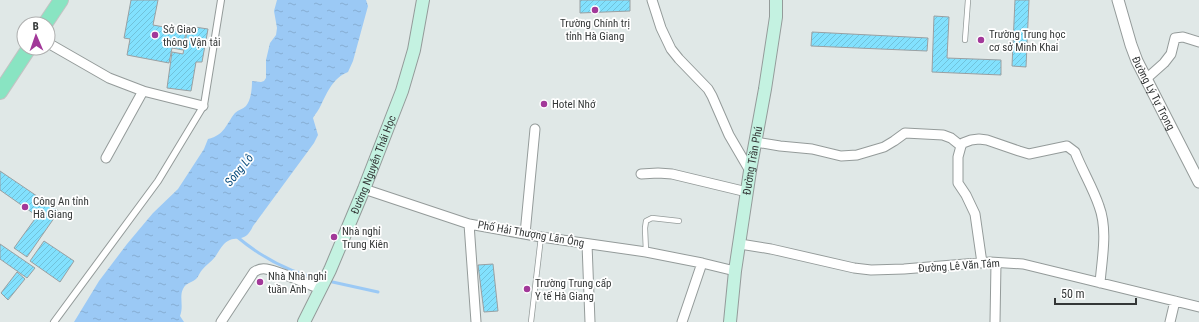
<svg xmlns="http://www.w3.org/2000/svg" width="1199" height="322" viewBox="0 0 1199 322" font-family="'Roboto Condensed',sans-serif">
<defs>
<pattern id="water-ripples" width="26" height="14" patternUnits="userSpaceOnUse"><rect width="26" height="14" fill="#9bc9f5"/><path d="M2 4q2-2 4 0t4 0M15 11q2-2 4 0t4 0" fill="none" stroke="#86add3"/></pattern>
<pattern id="building-hatch" width="6" height="6" patternUnits="userSpaceOnUse"><rect width="6" height="6" fill="#82e1fe"/><path d="M-1 1l2-2M0 6l6-6M5 7l2-2" fill="none" stroke="#71c2da"/></pattern>
</defs>
<rect width="100%" height="100%" fill="#e0e8e7"/>
<path fill="url(#water-ripples)" d="M277 0H366L368 6 353 61 348 72C333 78 328 91 321 105 319 110 315 114 313 118L318 135 314 143 253 226C244 246 235 233 224 244 220 248 218 253 215 257 211 262 206 265 202 270 200 272 199 275 197 278 193 283 186 282 183 289 179 297 184 306 180 316L184 322H74L99 281 127 244 153 213 178 189 204 149 208 139C225 135 226 124 235 113 238 110 243 109 246 106 251 100 252 89 252 81L261 82 264 81 266 78V60L270 43 276 35 277 28 274 11Z"/>
<g fill="none" stroke-linecap="round" stroke-linejoin="round">
<path stroke="#9bc9f5" stroke-width="3" d="M236 236C260 256 290 273 321 279
M328 281 378 292"/>
</g>
<path fill="url(#building-hatch)" stroke="#9aa0a2" d="M131 0H158L153 25 186 31 183 50 172 48 169 63 127 55 130 39 124 38Z
M580 0H630V11L580 13Z
M1015 0H1029L1026 67 1012 66Z
M934 16 949 17 947 58 1001 60V75L932 72Z
M188 26 208 29 202 62H196L191 91 167 88 172 52 183 54Z
M812 32 928 38 927 51 811 46Z
M0 171 59 211 27 257 14 248 37 216 0 190Z
M44 241 74 261 60 282 30 261Z
M0 244 35 268 27 278 0 259Z
M493 264 498 311 484 312 478 265Z
M17 272 25 279 8 300 1 293Z"/>
<g fill="none" stroke-linecap="round" stroke-linejoin="round">
<g stroke="#949b9a" stroke-width="6">
<path id="service" d="M965 40 968 0
M646 252 645 228 646 221 652 218 679 221
M531 322 541 237"/>
</g>
<g stroke="#949b9a" stroke-width="8">
<path id="pedestrian" d="M54 322 158 181 204 105 221 0"/>
</g>
<g stroke="#949b9a" stroke-width="11">
<path id="minor" d="M652 0 661 28 671 49 679 59 708 89 712 96 729 135 750 171
M48 43 109 78 143 91 106 158
M1146 79 1164 63 1171 54 1175 38 1183 37 1199 42
M143 91 203 106
M756 142 780 146 812 149 841 156 857 155 884 147 894 141 905 133 943 135 951 138 961 146
M641 174 658 173 672 174 747 192
M364 189 469 224 541 237 646 252 702 263
M469 224 476 322
M525 234 535 129
M587 244 590 322
M740 244 771 249 854 268 871 270 904 269 990 262 1023 264 1199 307
M982 263 975 214 966 195 958 183V157L961 146 963 143 971 140 979 139 987 140 1019 151 1029 154 1067 146 1075 152C1082 170 1093 188 1099 206 1108 230 1102 258 1100 283
M221 322 254 272C257 270 261 268 266 269 282 272 305 283 320 289
M682 322 702 263 735 271
M995 322 996 263
M1170 322 1175 301"/>
</g>
<g stroke="#949b9a" stroke-width="13">
<g id="tertiary">
<path id="s1" d="M1118 0 1131 45 1137 61 1199 182"/>
</g>
</g>
<g stroke="#949b9a" stroke-width="14">
<g id="secondary">
<path id="s2" d="M304 322 330 270 364 189 402 91 414 50 423 0"/>
<path id="s3" d="M730 322 735 271 750 171 765 89 776 17V0"/>
</g>
</g>
<g stroke="#c2c3c3" stroke-width="16">
<path id="primary" d="M45 24 61 0
M0 92 29 48"/>
</g>
<use href="#service" stroke="#fff" stroke-width="4.5"/>
<use href="#pedestrian" stroke="#fff" stroke-width="6"/>
<use href="#minor" stroke="#fff" stroke-width="9"/>
<use href="#tertiary" stroke="#fff" stroke-width="11"/>
<use href="#secondary" stroke="#c4f2e1" stroke-width="12"/>
<use href="#primary" stroke="#89e4c2" stroke-width="14"/>
</g>
<g fill="#a23899" stroke="#fff" stroke-width="1.5">
<circle cx="595" cy="10" r="4"/>
<circle cx="155" cy="35" r="4"/>
<circle cx="981" cy="40" r="4"/>
<circle cx="544" cy="104" r="4"/>
<circle cx="25" cy="207" r="4"/>
<circle cx="334" cy="237" r="4"/>
<circle cx="260" cy="282" r="4"/>
<circle cx="527" cy="289" r="4"/>
</g>
<g text-anchor="middle" dominant-baseline="central" stroke-width="3.5" stroke-linejoin="round" paint-order="stroke">
<g font-size="11" fill="#343737" stroke="#fff" text-anchor="start">
<text x="595" y="23" text-anchor="middle">Trường Chính trị<tspan x="595" dy="13">tỉnh Hà Giang</tspan></text>
<text x="163" y="29">Sở Giao<tspan x="163" dy="13">thông Vận tải</tspan></text>
<text x="989" y="34">Trường Trung học<tspan x="989" dy="13">cơ sở Minh Khai</tspan></text>
<text x="552" y="104">Hotel Nhớ</text>
<text x="33" y="201">Công An tỉnh<tspan x="33" dy="13">Hà Giang</tspan></text>
<text x="342" y="231">Nhà nghỉ<tspan x="342" dy="13">Trung Kiên</tspan></text>
<text x="268" y="276">Nhà Nhà nghỉ<tspan x="268" dy="13">tuần Anh</tspan></text>
<text x="535" y="283">Trường Trung cấp<tspan x="535" dy="13">Y tế Hà Giang</tspan></text>
</g>
<g font-size="11" fill="#343737" stroke="#fff">
<text stroke="none"><textPath href="#s1" startOffset="100">Đường Lý Tự Trọng</textPath></text>
<text stroke="none"><textPath href="#s3" startOffset="163">Đường Trần Phú</textPath></text>
<text stroke="none"><textPath href="#s2" startOffset="172">Đường Nguyễn Thái Học</textPath></text>
<text transform="translate(531 234) rotate(10)">Phố Hải Thượng Lãn Ông</text>
<text transform="translate(959 266) rotate(-4)">Đường Lê Văn Tám</text>
</g>
<g font-size="12" font-style="italic" fill="#094c7d" stroke="#fff">
<text transform="translate(239 170) rotate(-51)">Sông Lô</text>
</g>
</g>
<g transform="translate(36 36) rotate(358)"><circle r="19" fill="#ffffff" stroke="#aeafaf"/>
<path d="M0-3L7 15L0 10L-7 15Z" fill="#a23899"/>
<text y="-6" font-size="11" font-weight="bold" text-anchor="middle" fill="#343737">B</text>
</g>
<path d="M1055 298v6h81v-6" fill="none" stroke="#343737" stroke-width="2"/>
<text x="1061" y="298" font-size="12" fill="#343737" stroke="#ffffff" stroke-width="3" paint-order="stroke">50 m</text>
</svg>
